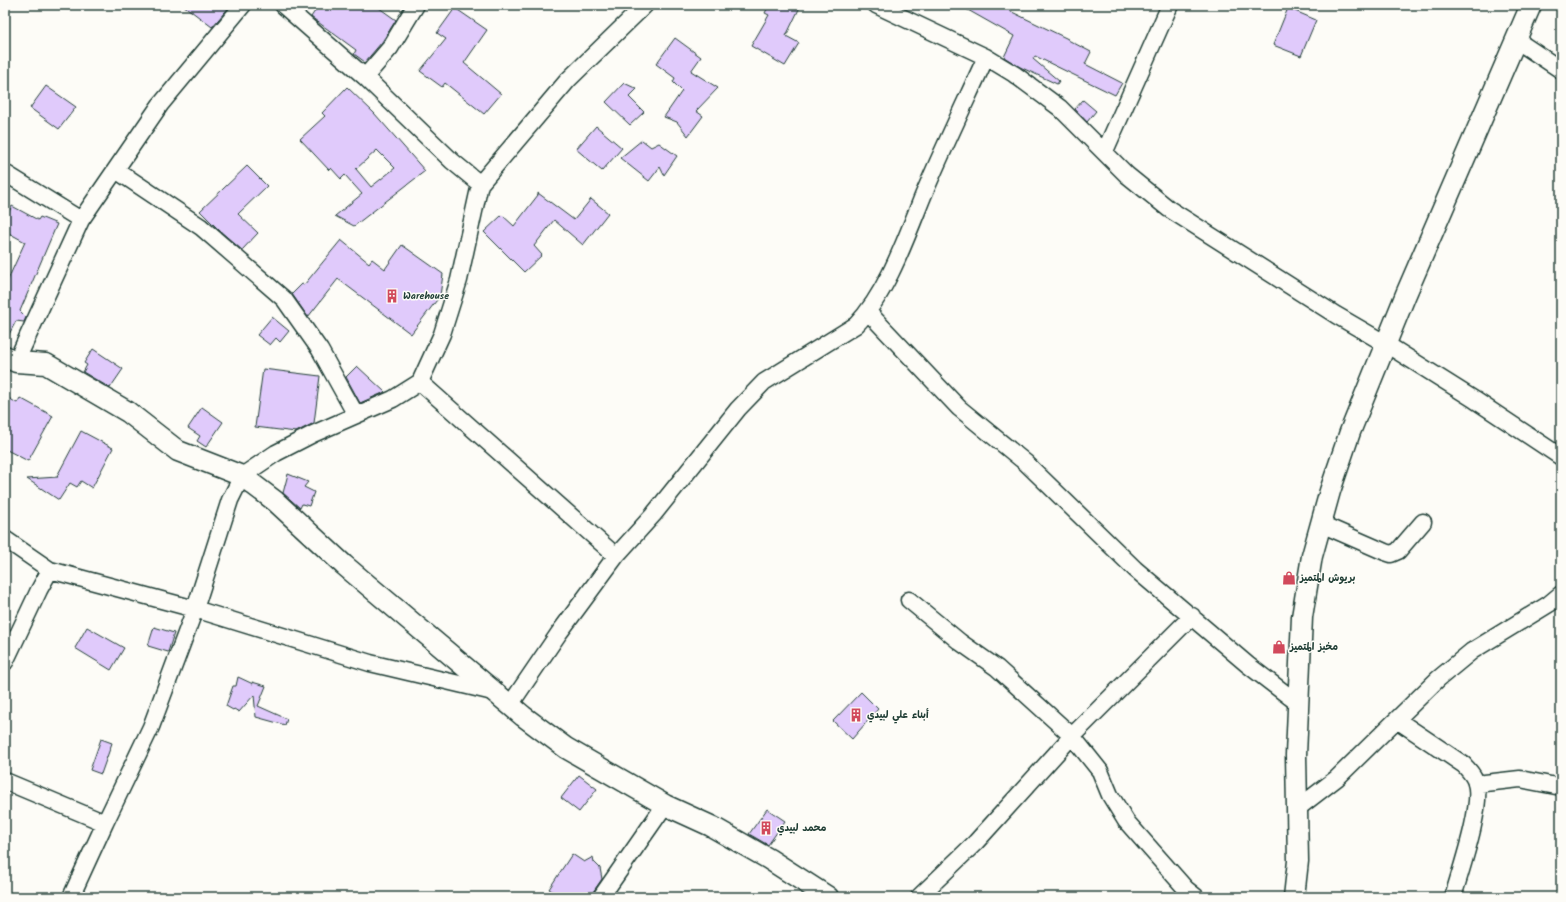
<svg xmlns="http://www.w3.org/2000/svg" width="1566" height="902" viewBox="0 0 1566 902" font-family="Kalam,'Playpen Sans Arabic',sans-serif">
<rect width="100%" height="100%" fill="#fdfcf7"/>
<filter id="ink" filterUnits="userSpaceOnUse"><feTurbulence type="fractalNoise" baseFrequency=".025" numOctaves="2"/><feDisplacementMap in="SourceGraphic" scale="8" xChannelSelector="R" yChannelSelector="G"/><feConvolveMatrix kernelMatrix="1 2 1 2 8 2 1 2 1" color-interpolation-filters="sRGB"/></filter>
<g filter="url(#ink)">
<path fill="#e0cafb" stroke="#1f3d34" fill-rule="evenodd" d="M183 5H231L212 27Z
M319 5H375L396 20 382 42 365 62 354 54 356 50 311 17Z
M769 5H801L786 36 799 43 785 66 751 46 769 15 765 13Z
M959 5H1013L1010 11 1068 39V40L1091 52 1085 64 1122 83 1115 95 1035 56 1033 59 1059 81 1057 84 1020 67 1004 57 1014 36Z
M455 8 487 30 464 63 501 94 484 114 445 83 442 87 420 71 446 39 437 33Z
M1288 8 1316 20 1301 56 1273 45Z
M675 38 701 57 691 71 718 88 696 111 703 116 688 136 677 122 664 117 682 91 673 82 675 78 656 64Z
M624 83 637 89 629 97 644 112 630 125 606 102Z
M46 86 76 107 59 129 30 108Z
M347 87 374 113 425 171 354 226 335 216 362 194 345 175 341 179 331 168 329 170 300 139 325 116 322 113ZM377 150 395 168 371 187 356 169Z
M1083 100 1096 111 1087 122 1075 109Z
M596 126 622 148 602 171 576 149Z
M642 140 651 147 659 143 677 156 664 175 660 167 649 181 620 158Z
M247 166 267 186 238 214 258 233 242 250 220 231 200 211Z
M538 193 574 220 591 199 608 213 583 245 554 220 534 246 542 255 524 272 484 232 502 215 514 226 538 195Z
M12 206 38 220 40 217 57 224 20 311 26 317 24 322 16 321 5 342V286L25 242 5 231V219Z
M341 240 369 263 372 259 385 269 402 245 443 274 440 296 411 334 338 279 308 317 292 294 302 284 304 285Z
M272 317 289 331 280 342 276 338 270 345 257 335Z
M93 349 123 369 110 388 83 372 87 365 84 363Z
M357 366 385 392 360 403 346 377Z
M263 369 320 376 314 423 296 432 255 427Z
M5 396 17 403 20 398 53 416 28 461 5 449Z
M202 407 223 422 206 447 197 441 200 436 188 428Z
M81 431 113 448 92 488 81 481 77 487 70 483 59 500 27 479 58 477 57 476Z
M288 474 308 482 304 487 314 492 309 506 302 504 300 508 283 493Z
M87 627 124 648 111 670 75 648Z
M154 627 174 633 168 652 148 646Z
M238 677 253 684 252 682 266 686 258 706 287 719 285 725 256 717 254 695 239 712 234 709 233 710 226 706 233 686H236Z
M861 692 878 709 852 739 833 721Z
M101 739 112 743 101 774 90 770Z
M579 775 597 789 579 812 561 798Z
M767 809 785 821 768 845 749 834Z
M572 854 584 862 593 857 594 862 600 868 602 879 593 892 592 897H561L549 889Z"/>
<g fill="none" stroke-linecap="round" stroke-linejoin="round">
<g stroke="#1f3d34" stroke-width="19">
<path id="minor" d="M283 5 365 77 452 161 480 184
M876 5 986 57 1014 74 1060 108 1127 175 1169 209 1336 315 1386 344 1475 400 1561 457
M1516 40 1561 70
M365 77 390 48 416 5
M1105 151 1170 5
M116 170 201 227 284 299 320 350 356 415
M5 173 81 220
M868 312 959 408 1026 463 1135 569 1248 665 1299 704
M16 362 81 220 160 105 243 5
M420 382 616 556
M1321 524 1385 552 1391 554 1398 551 1423 522
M5 539 50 570 195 609 370 663 493 692
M909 600 960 642 997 668 1072 736 1100 771 1110 795 1126 821 1186 889 1196 897
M5 662 39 590 50 570
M510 705 559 633 616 556 653 515 738 409 764 382 856 325C887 293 906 238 923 196 943 149 965 103 986 57
M1397 720 1464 765C1469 771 1474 775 1476 783 1483 806 1460 872 1453 897
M5 781 105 823 151 727 195 609 230 500 242 476 276 453 313 434 393 399 420 382 442 334 459 280 480 184 568 80 645 5
M1476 784 1520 779 1561 787
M1298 808 1337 778 1438 679 1472 651 1549 604 1561 594
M71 897 105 823
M601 897 665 805
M919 897 976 842 1072 736 1192 616"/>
</g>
<g stroke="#1f3d34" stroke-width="23">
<path id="tertiary" d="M5 356 16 362 46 364 128 412 178 451 242 476 275 501 344 565 523 716 566 748 665 805 711 826 769 859 828 897
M1294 897 1298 861 1296 755 1302 617 1312 556 1330 491 1350 432 1406 294 1531 5"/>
</g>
<use href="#minor" stroke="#fdfcf7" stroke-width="16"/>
<use href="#tertiary" stroke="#fdfcf7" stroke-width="20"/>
</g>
</g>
<defs>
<g id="building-bare" transform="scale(1.08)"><path d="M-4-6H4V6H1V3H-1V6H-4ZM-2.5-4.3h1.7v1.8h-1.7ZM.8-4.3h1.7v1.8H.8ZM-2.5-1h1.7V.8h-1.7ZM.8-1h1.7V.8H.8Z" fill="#d1495b" stroke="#fdfcf7" stroke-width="2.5" paint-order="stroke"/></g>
<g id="shop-bare" transform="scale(1.08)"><path d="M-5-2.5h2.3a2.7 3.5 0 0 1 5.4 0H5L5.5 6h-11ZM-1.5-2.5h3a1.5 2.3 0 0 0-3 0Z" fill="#d1495b" stroke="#fdfcf7" stroke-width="2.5" paint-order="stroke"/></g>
</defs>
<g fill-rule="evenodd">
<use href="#building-bare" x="392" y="296"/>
<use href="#shop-bare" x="1289" y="578"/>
<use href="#shop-bare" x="1279" y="647"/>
<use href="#building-bare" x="856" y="715"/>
<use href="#building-bare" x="766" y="828"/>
</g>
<g text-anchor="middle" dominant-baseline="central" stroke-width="3" stroke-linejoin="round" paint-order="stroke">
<g font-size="10" font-weight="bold" fill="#1f3d34" stroke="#fdfcf7" text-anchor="start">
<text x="403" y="296">Warehouse</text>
<text x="1300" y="578">بريوش المتميز</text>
<text x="1290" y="647">مخبز المتميز</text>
<text x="867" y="715">أبناء علي لبيدي</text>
<text x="777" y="828">محمد لبيدي</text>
</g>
</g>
<rect width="1566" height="902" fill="none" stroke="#fdfcf7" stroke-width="20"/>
<rect x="10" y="10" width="1546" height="882" fill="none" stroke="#1f3d34" stroke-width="1.5" filter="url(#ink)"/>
</svg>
